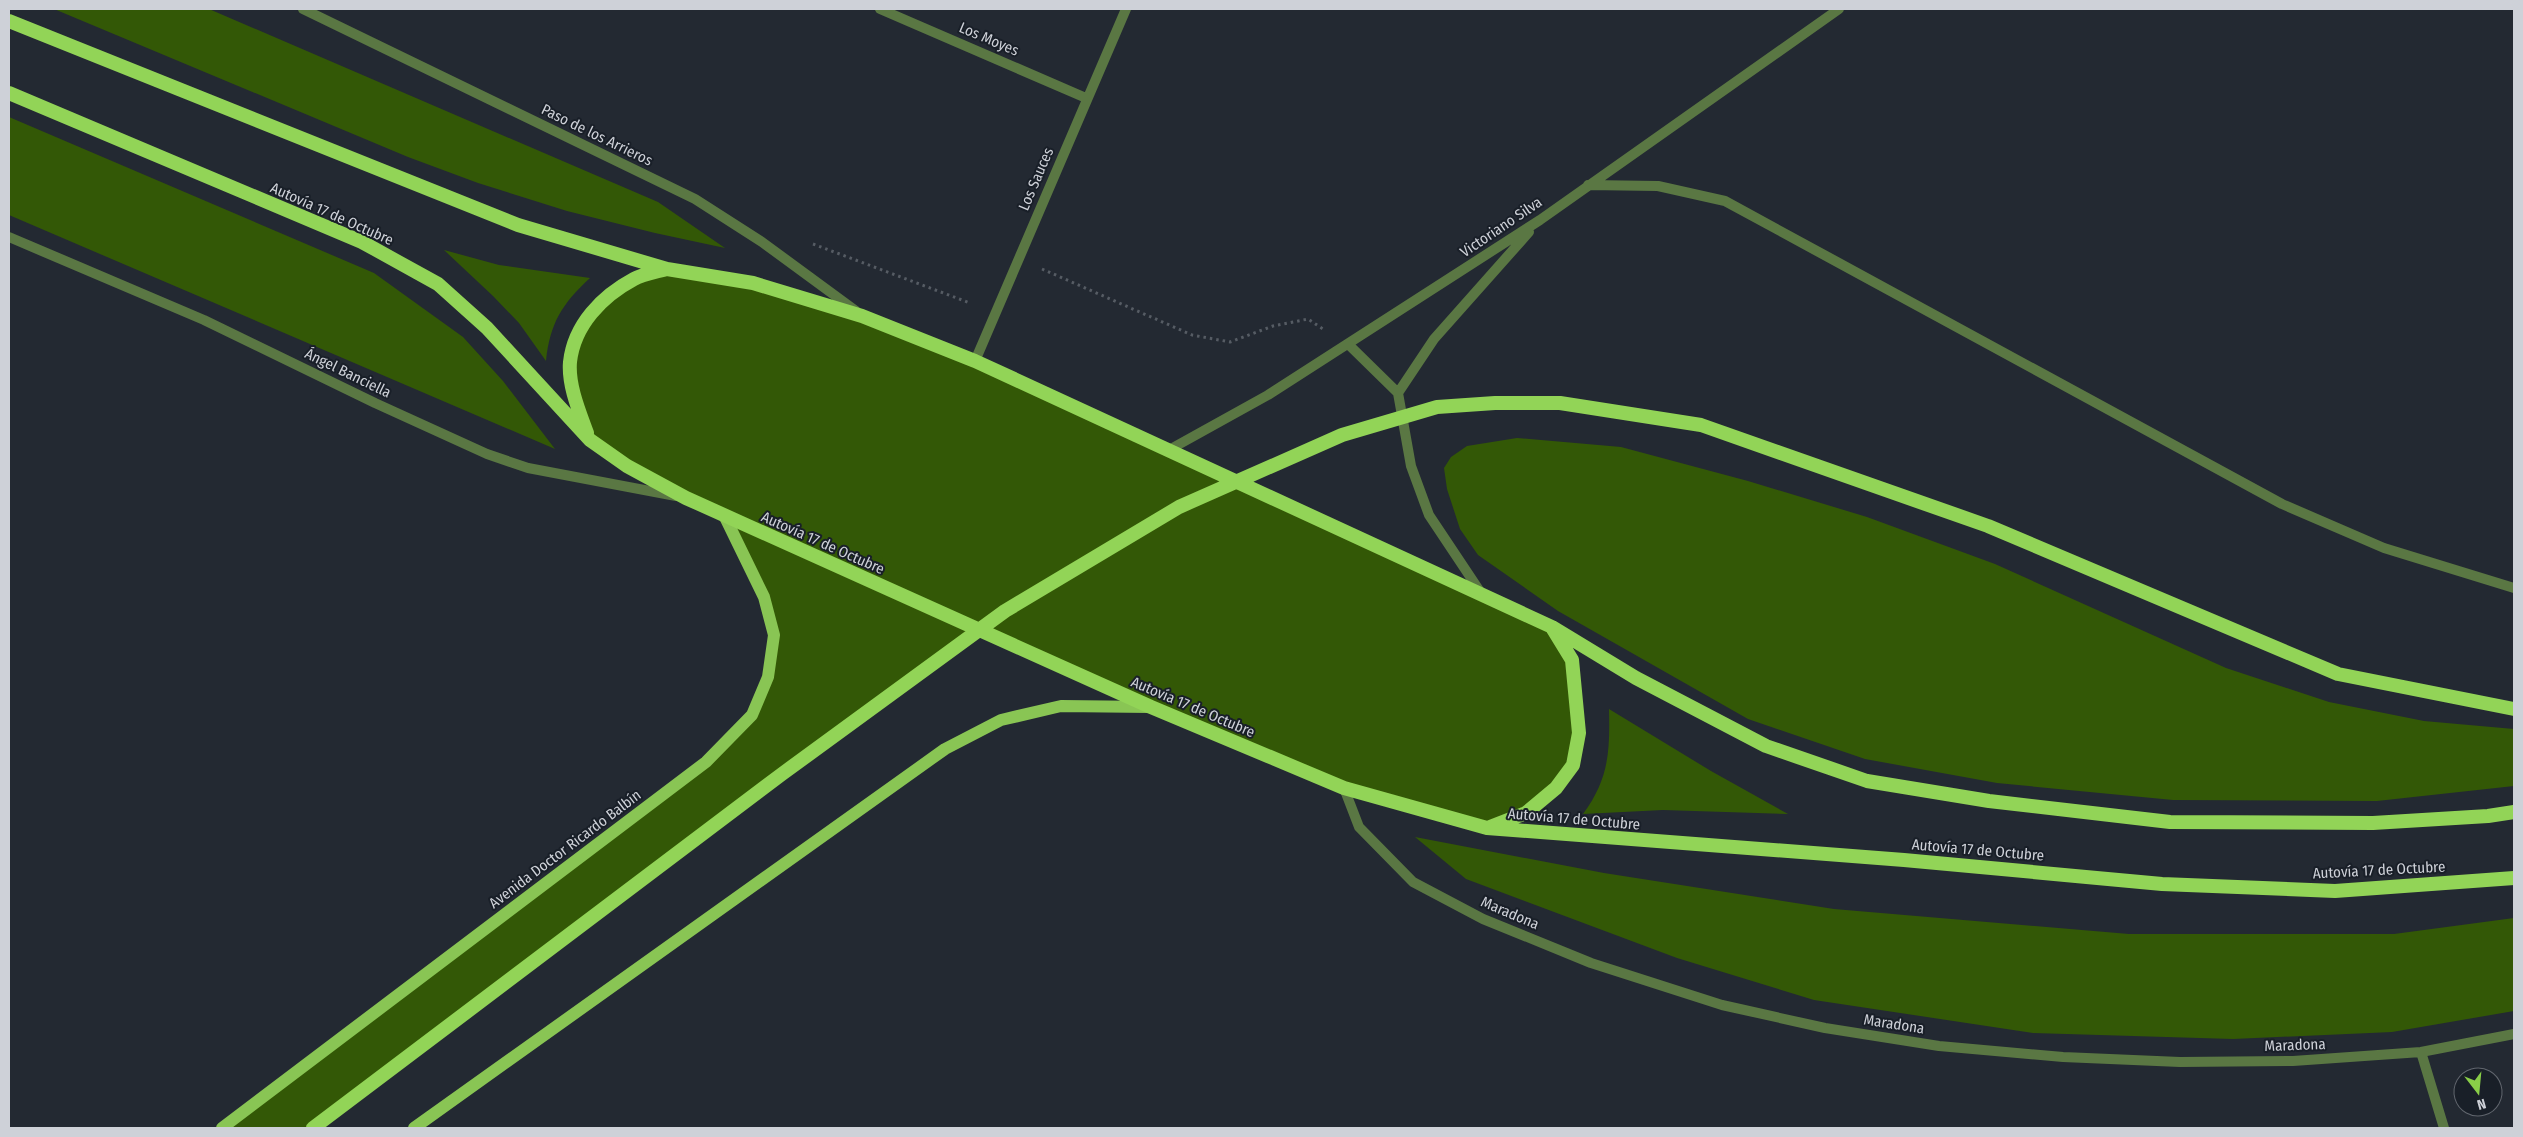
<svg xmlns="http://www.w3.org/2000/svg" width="2523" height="1137" viewBox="0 0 2523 1137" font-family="'Fira Sans Condensed',sans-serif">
<rect width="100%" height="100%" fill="#232932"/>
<path fill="#335806" d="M54 9H209L658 202 725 248 655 233 567 211 478 183 408 157Z
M9 117 374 273 463 337 503 381 555 449 9 215Z
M444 250 499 265 590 278C562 304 550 323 546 361L519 323 493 296Z
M667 269 862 316 1552 627 1572 660 1579 733 1556 788 1487 828 1344 788 977 633 317 1128H222L706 762 752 715 774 634 725 517 590 440 570 362 604 299Z
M1517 438 1621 447 1748 481 1867 517 1995 564 2226 668 2329 702 2424 721 2514 729V786L2377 801 2173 800 1997 783 1865 759 1748 719 1558 611 1478 555 1460 529 1447 489 1444 468 1451 457 1467 446Z
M1609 709 1711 771 1788 814 1663 810 1583 814C1609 779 1610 751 1609 709Z
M1415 837 1604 873 1834 909 2129 934H2394L2514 918V1011L2392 1032 2233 1039 2033 1033 1814 1000 1677 958 1466 879Z"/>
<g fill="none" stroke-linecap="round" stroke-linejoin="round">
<path stroke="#565c64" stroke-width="3" stroke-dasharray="2.5 4" stroke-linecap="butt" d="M813 244 970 303
M1042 269 1192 335 1230 342 1273 326 1308 319 1323 329"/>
<path stroke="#5a7743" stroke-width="10" d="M303 9 695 199 762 242 856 311
M880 9 1086 98
M1588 185 1658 186 1725 201 2282 504 2384 548 2514 588
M9 237 204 320 375 403 487 454 528 468 676 496
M1348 344 1398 393 1411 466 1429 515 1481 593
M975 361 1126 9
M1398 393 1434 339 1529 232
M1167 451 1268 395 1540 220 1839 9
M1344 788 1359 827 1413 882 1483 919 1591 963 1722 1005 1825 1028 1939 1046 2063 1057 2180 1062 2293 1061 2421 1052 2514 1034
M2421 1052 2444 1128"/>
<path stroke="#89c554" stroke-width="12" d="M222 1128 706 762 752 715 768 677 774 635 764 597 725 517
M414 1128 945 749 1001 720 1061 706 1151 707"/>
<path stroke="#92d457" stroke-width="14" d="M9 21 518 225 667 269 753 283 862 316 975 361 1552 627 1636 678 1766 746 1867 781 1989 801 2170 822 2373 823 2488 816 2514 812
M9 93 362 242 438 284 487 328 590 440 627 466 686 498 1151 707 1344 788 1487 828 1904 860 2162 884 2335 891 2514 878
M587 433C579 411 568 385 570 362 574 325 602 296 634 279 643 274 656 272 667 269
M1490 827 1526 813 1556 788 1573 765 1579 733 1572 660 1553 629
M313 1128 782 774 1005 611 1179 507 1342 435 1437 407 1495 403H1560L1701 425 1988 526 2338 674 2514 709"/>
</g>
<g text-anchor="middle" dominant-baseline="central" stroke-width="4" stroke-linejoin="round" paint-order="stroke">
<g font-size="15" fill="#ced1d8" stroke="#191f28">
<text transform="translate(989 39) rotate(23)">Los Moyes</text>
<text transform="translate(597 135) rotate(26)">Paso de los Arrieros</text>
<text transform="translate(1036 179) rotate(-67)">Los Sauces</text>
<text transform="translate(332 214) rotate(24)">Autovía 17 de Octubre</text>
<text transform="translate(1501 227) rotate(-34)">Victoriano Silva</text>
<text transform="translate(348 373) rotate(26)">Ángel Banciella</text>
<text transform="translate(823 543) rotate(24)">Autovía 17 de Octubre</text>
<text transform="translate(1193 707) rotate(23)">Autovía 17 de Octubre</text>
<text transform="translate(1574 819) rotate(5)">Autovía 17 de Octubre</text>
<text transform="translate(565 849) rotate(-37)">Avenida Doctor Ricardo Balbín</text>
<text transform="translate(1978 850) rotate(5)">Autovía 17 de Octubre</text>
<text transform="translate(2379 870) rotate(-3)">Autovía 17 de Octubre</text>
<text transform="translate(1510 913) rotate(23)">Maradona</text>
<text transform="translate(1894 1024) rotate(9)">Maradona</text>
<text transform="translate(2295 1045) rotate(-2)">Maradona</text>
</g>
</g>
<rect width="2523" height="1137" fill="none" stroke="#ced1d8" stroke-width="20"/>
<g transform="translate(2478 1092) rotate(164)"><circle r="24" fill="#191f28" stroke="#61666e"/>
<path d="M0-4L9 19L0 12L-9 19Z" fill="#89ce48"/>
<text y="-8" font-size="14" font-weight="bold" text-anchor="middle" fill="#ced1d8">N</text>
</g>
</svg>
